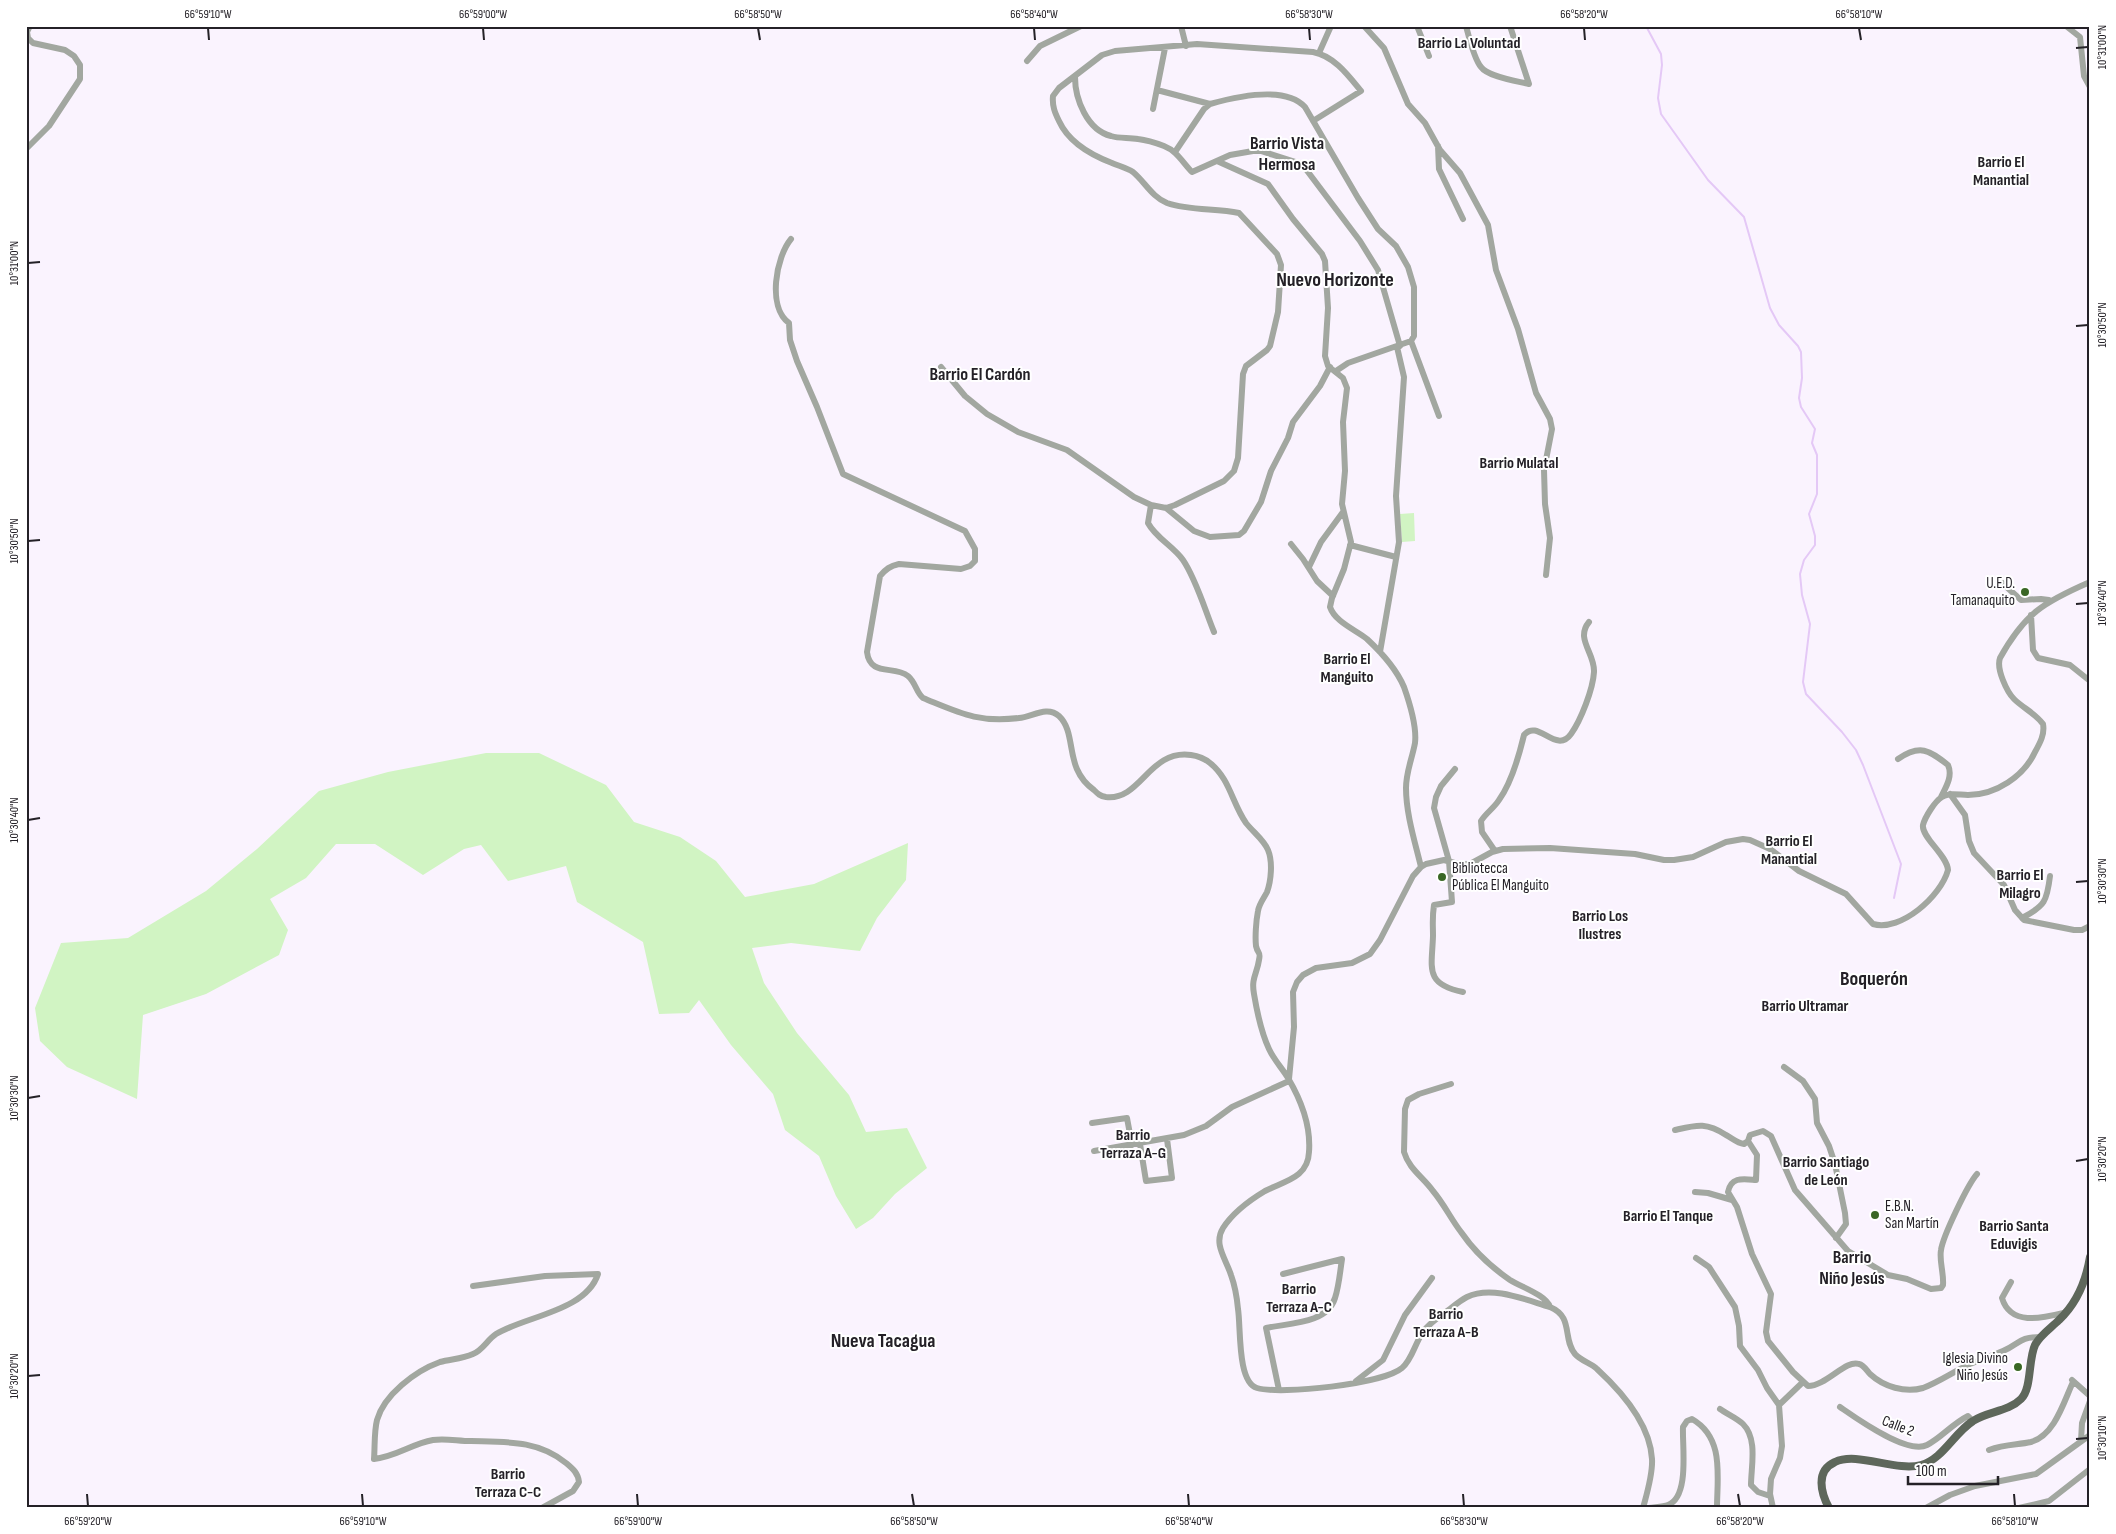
<svg xmlns="http://www.w3.org/2000/svg" width="2116" height="1534" viewBox="0 0 2116 1534" font-family="'Sofia Sans Condensed',sans-serif">
<rect width="100%" height="100%" fill="#faf3fe"/>
<path fill="#d1f4c3" d="M1414 513 1415 541 1402 542 1400 514Z
M486 753H539L606 785 634 822 680 837 716 861 745 897 814 884 908 843 906 880 877 918 860 951 791 943 752 948 764 983 797 1033 849 1095 866 1132 907 1128 927 1168 895 1194 873 1218 856 1229 836 1196 819 1156 785 1130 773 1094 731 1045 699 1000 689 1013 659 1014 643 942 577 902 566 866 508 881 481 845 464 849 423 875 375 844H336L306 878 270 899 288 930 279 955 206 994 143 1015 137 1099 67 1067 40 1041 35 1008 61 943 128 938 206 891 257 849 319 791 388 772Z"/>
<g fill="none" stroke-linecap="round" stroke-linejoin="round">
<path stroke="#e4c8f6" stroke-width="2" d="M1646 26 1661 54 1662 65 1658 98 1661 114 1708 180 1744 217 1770 308 1779 325 1798 346 1801 352 1802 378 1799 398 1801 407 1815 429 1812 443 1817 455V494L1809 514 1815 536V545L1804 560 1800 574 1802 595 1810 624 1803 682 1806 694 1842 732 1856 750 1863 765 1901 864 1894 898"/>
<path stroke="#a2a7a0" stroke-width="6" d="M1181 26 1186 46
M1364 26 1384 48 1408 104 1425 123 1440 150 1460 173 1488 225 1496 270 1518 329 1536 393 1550 419 1552 429 1544 470 1545 504 1550 538 1546 575
M1417 26 1429 56
M1466 26C1469 37 1474 59 1481 67 1488 77 1517 81 1529 84L1510 26
M2066 26 2080 37 2084 76 2090 87
M1319 53 1331 26
M1027 61 1040 46 1081 26
M1075 77C1075 99 1087 130 1111 136 1120 139 1129 137 1138 139 1146 140 1156 143 1164 146 1177 151 1183 163 1192 172L1230 155 1253 151H1261L1302 164 1360 241 1378 270 1400 346
M1157 90 1210 104
M1153 109 1165 48
M1438 146 1439 169 1463 219
M26 149 49 126 80 79V65L74 56 65 50 33 43 28 38 27 32 30 26
M1175 152 1204 109 1210 104C1235 97 1285 85 1305 107L1358 198 1378 229 1396 246 1408 267 1414 287V336L1411 341 1348 363 1336 371
M1217 161 1268 184 1293 219 1322 254 1325 261 1328 308 1325 356 1328 366 1343 378 1347 388 1343 422 1345 471 1342 504 1351 542 1344 569 1332 598 1330 607C1335 622 1356 630 1367 639 1382 653 1396 668 1404 687 1410 704 1417 726 1415 743 1412 759 1406 772 1406 788 1406 814 1415 842 1421 867
M791 239C776 257 767 307 789 323L790 340 797 361 817 407 843 474 965 531 975 549V561L970 566 961 569 899 564C890 566 886 569 880 576L867 652C870 677 894 665 908 676 916 683 916 692 923 698 960 713 978 723 1019 718 1032 717 1047 705 1059 716 1078 734 1063 768 1094 790 1098 794 1100 796 1106 797 1141 801 1149 749 1191 755 1198 756 1204 758 1210 763 1230 779 1232 803 1246 823 1253 832 1264 840 1268 850 1273 862 1271 881 1267 892 1264 898 1259 904 1258 911 1256 921 1255 937 1256 946 1258 955 1261 951 1259 960 1257 974 1251 978 1254 994 1257 1012 1261 1032 1269 1049 1274 1060 1282 1068 1288 1078 1301 1100 1311 1126 1309 1152 1308 1178 1284 1181 1265 1191 1250 1200 1232 1214 1223 1228 1213 1244 1226 1259 1231 1275 1235 1286 1237 1298 1238 1309 1241 1327 1237 1382 1257 1388 1281 1395 1383 1384 1402 1368 1412 1360 1415 1343 1423 1332 1430 1322 1440 1316 1450 1309 1455 1305 1461 1300 1467 1297 1492 1285 1526 1300 1550 1307 1574 1317 1562 1338 1575 1354 1581 1361 1591 1363 1597 1369 1622 1392 1650 1424 1652 1459 1653 1474 1647 1493 1643 1508
M1411 341 1439 416
M941 367 965 396 987 414 1018 432 1067 450 1134 497 1151 505 1166 508 1175 505 1224 481 1234 471 1238 458 1243 374 1246 366 1267 350 1270 346 1278 312 1281 265 1277 254 1239 213C1216 208 1190 211 1167 203 1152 197 1145 182 1133 172 1127 168 1119 166 1112 163 1091 155 1069 143 1059 121 1055 113 1052 106 1053 96L1059 88 1102 55 1115 51 1197 44 1313 52C1334 56 1348 75 1361 91L1313 121
M1151 505 1148 523C1156 538 1173 546 1183 560 1196 579 1205 610 1214 632
M1166 508 1194 531 1210 537 1239 535 1244 531 1261 502 1271 471 1288 438 1293 422 1320 386 1330 367
M1291 544 1303 559 1317 581 1333 596
M1350 545 1396 557
M1309 567 1321 542 1343 512
M2001 582 2021 600 2041 599 2049 600
M2031 615 2033 650 2038 658 2070 665 2090 681
M1380 652 1399 542 1396 496 1404 377 1397 347
M1898 759C1920 744 1929 750 1948 765 1953 776 1946 787 1941 797
M1455 769 1441 786 1436 797 1434 808 1449 861 1452 902 1434 905C1432 918 1433 924 1433 936 1432 968 1424 984 1463 992
M1950 794 1965 815 1969 841 1974 853 2004 885 2015 910 2024 920 2074 930H2082L2090 926
M1495 851 1482 832 1481 821C1486 813 1494 808 1499 800 1512 782 1519 756 1524 735 1538 718 1556 755 1571 734 1581 720 1593 689 1594 672 1595 653 1575 639 1589 622
M2022 918C2045 906 2047 901 2050 876
M1784 1067 1803 1081 1815 1099 1817 1123 1829 1146 1835 1164 1845 1213 1846 1224 1836 1238
M1289 1079 1294 1027 1293 992 1297 982 1303 975 1316 968 1352 963 1370 954 1380 940 1413 876 1421 867 1426 864 1444 860 1458 864H1470L1492 852 1503 849 1550 848 1635 854 1664 860H1674L1693 857 1726 842 1743 839 1750 840 1770 849 1799 871 1846 894 1873 924C1901 932 1941 896 1948 870 1947 855 1921 837 1923 825 1925 817 1935 801 1942 797 1950 792 1959 795 1968 795 1996 795 2024 776 2035 752 2040 743 2045 734 2043 724 2035 713 2023 708 2014 699 2007 692 1996 669 2000 658 2025 613 2044 602 2090 582
M1451 1084 1419 1094 1408 1100 1405 1109 1404 1152C1409 1169 1423 1177 1433 1191 1444 1204 1451 1219 1461 1232 1474 1251 1491 1267 1510 1280 1521 1287 1546 1295 1550 1307
M1092 1123 1127 1118 1132 1145
M1675 1130C1697 1125 1706 1122 1726 1135 1732 1138 1737 1143 1744 1144L1748 1141
M1140 1144 1146 1181 1172 1178 1167 1139
M1094 1151 1184 1135 1206 1126 1232 1107 1289 1081
M1977 1174C1968 1184 1943 1236 1941 1250 1939 1261 1944 1273 1943 1285L1941 1288 1931 1289 1907 1279 1888 1275 1848 1251 1795 1190 1771 1136 1763 1131 1750 1135 1748 1141 1757 1155 1756 1180C1744 1179 1731 1176 1728 1192L1737 1207 1752 1254 1771 1294 1766 1332 1768 1341 1793 1372 1808 1386C1826 1386 1846 1359 1859 1364 1864 1365 1867 1371 1870 1374 1884 1387 1905 1393 1923 1388 1939 1382 1953 1372 1968 1365 1979 1360 1992 1356 2003 1351 2021 1343 2018 1337 2041 1337
M1695 1192 1708 1193 1732 1200
M1696 1258 1709 1267 1735 1307 1739 1326 1740 1346 1758 1370 1767 1388 1779 1405
M2011 1282 2002 1298C2011 1328 2046 1317 2067 1312
M473 1286 545 1276 598 1274C586 1311 526 1316 496 1334 487 1340 483 1350 473 1354 462 1359 451 1359 440 1362 415 1371 384 1395 377 1420 374 1432 375 1446 374 1459 398 1456 411 1444 433 1440 445 1438 458 1441 471 1441 506 1442 538 1440 566 1463 573 1469 578 1473 579 1482L573 1491 542 1508
M2072 1380 2090 1396
M1356 1381 1383 1360 1405 1315 1432 1278
M1279 1390 1266 1328C1289 1323 1327 1324 1335 1298 1339 1286 1340 1272 1342 1259L1283 1274
M1840 1407C1856 1418 1907 1455 1927 1445 1941 1438 1952 1424 1968 1416L1973 1421
M1720 1409C1727 1414 1737 1418 1743 1424 1758 1439 1751 1467 1751 1485L1758 1492 1770 1496
M2081 1441 2082 1423 2090 1401
M1989 1450C2005 1444 2017 1445 2031 1442 2055 1435 2064 1401 2073 1382
M1649 1508C1655 1507 1663 1507 1668 1505 1690 1497 1682 1445 1683 1427L1687 1421 1692 1419C1725 1438 1717 1477 1717 1508
M1773 1508 1770 1494 1771 1479 1780 1458 1782 1446 1779 1405 1803 1382
M1926 1508 1950 1495 1975 1486 2036 1474 2090 1435
M2019 1508 2049 1501 2090 1469"/>
<path stroke="#5e675b" stroke-width="8" d="M1829 1508C1821 1493 1815 1471 1835 1462 1857 1451 1896 1472 1921 1465 1943 1459 1954 1433 1973 1421 1988 1411 2008 1412 2021 1399 2032 1388 2028 1360 2035 1345 2040 1335 2051 1328 2059 1320 2077 1303 2086 1281 2090 1257"/>
</g>
<path fill="none" stroke="#242127" stroke-width="2" d="M208 28 209 40M483 28 484 40M758 28 760 40M1034 28 1035 40M1309 28 1310 40M1584 28 1585 40M1859 28 1861 40M2076 48 2088 47M28 263 40 262M2076 326 2088 325M28 541 40 540M2076 604 2088 603M28 820 40 818M2076 882 2088 881M28 1098 40 1096M2076 1161 2088 1159M28 1376 40 1375M2076 1439 2088 1438M87 1494 88 1506M362 1494 363 1506M637 1494 638 1506M912 1494 914 1506M1188 1494 1189 1506M1463 1494 1464 1506M1738 1494 1740 1506M2014 1494 2015 1506"/>
<g fill="#3a6725" stroke="#fff" stroke-width="2">
<circle cx="2025" cy="592" r="5"/>
<circle cx="1442" cy="877" r="5"/>
<circle cx="1875" cy="1215" r="5"/>
<circle cx="2018" cy="1367" r="5"/>
</g>
<g text-anchor="middle" dominant-baseline="central" stroke-width="4" stroke-linejoin="round" paint-order="stroke">
<g font-size="15" fill="#242127" stroke="#fff" text-anchor="end">
<text x="2015" y="583">U.E.D.<tspan x="2015" dy="17">Tamanaquito</tspan></text>
<text x="1452" y="868" text-anchor="start">Bibliotecca<tspan x="1452" dy="17">Pública El Manguito</tspan></text>
<text x="1885" y="1206" text-anchor="start">E.B.N.<tspan x="1885" dy="17">San Martín</tspan></text>
<text x="2008" y="1358">Iglesia Divino<tspan x="2008" dy="17">Niño Jesús</tspan></text>
</g>
<g font-size="15" fill="#242127" stroke="#fff">
<text transform="translate(1898 1426) rotate(21)">Calle 2</text>
</g>
<g font-size="16" font-weight="bold" fill="#242127" stroke="#fff">
<text x="1469" y="43">Barrio La Voluntad</text>
<text x="2001" y="162">Barrio El<tspan x="2001" dy="18">Manantial</tspan></text>
<text x="1519" y="463">Barrio Mulatal</text>
<text x="1347" y="659">Barrio El<tspan x="1347" dy="18">Manguito</tspan></text>
<text x="1789" y="841">Barrio El<tspan x="1789" dy="18">Manantial</tspan></text>
<text x="2020" y="875">Barrio El<tspan x="2020" dy="18">Milagro</tspan></text>
<text x="1600" y="916">Barrio Los<tspan x="1600" dy="18">Ilustres</tspan></text>
<text x="1805" y="1006">Barrio Ultramar</text>
<text x="1133" y="1135">Barrio<tspan x="1133" dy="18">Terraza A-G</tspan></text>
<text x="1826" y="1162">Barrio Santiago<tspan x="1826" dy="18">de León</tspan></text>
<text x="1668" y="1216">Barrio El Tanque</text>
<text x="2014" y="1226">Barrio Santa<tspan x="2014" dy="18">Eduvigis</tspan></text>
<text x="1299" y="1289">Barrio<tspan x="1299" dy="18">Terraza A-C</tspan></text>
<text x="1446" y="1314">Barrio<tspan x="1446" dy="18">Terraza A-B</tspan></text>
<text x="508" y="1474">Barrio<tspan x="508" dy="18">Terraza C-C</tspan></text>
</g>
<g font-size="18" font-weight="bold" fill="#242127" stroke="#fff">
<text x="1287" y="143">Barrio Vista<tspan x="1287" dy="21">Hermosa</tspan></text>
<text x="980" y="374">Barrio El Cardón</text>
<text x="1852" y="1257">Barrio<tspan x="1852" dy="21">Niño Jesús</tspan></text>
</g>
<g font-size="20" font-weight="bold" fill="#242127" stroke="#fff">
<text x="1335" y="280">Nuevo Horizonte</text>
<text x="1874" y="979">Boquerón</text>
<text x="883" y="1341">Nueva Tacagua</text>
</g>
</g>
<rect width="2116" height="1534" fill="none" stroke="#ffffff" stroke-width="55"/>
<path d="M1908 1476v8h90v-8" fill="none" stroke="#242127" stroke-width="2.5"/>
<text x="1916" y="1476" font-size="15" fill="#242127" stroke="#ffffff" stroke-width="4" paint-order="stroke">100 m</text>
<rect x="28" y="28" width="2060" height="1478" fill="none" stroke="#242127" stroke-width="2"/>
<g font-size="12" text-anchor="middle" fill="#242127">
<text x="208" y="18">66°59'10"W</text>
<text x="483" y="18">66°59'00"W</text>
<text x="758" y="18">66°58'50"W</text>
<text x="1034" y="18">66°58'40"W</text>
<text x="1309" y="18">66°58'30"W</text>
<text x="1584" y="18">66°58'20"W</text>
<text x="1859" y="18">66°58'10"W</text>
<text transform="translate(2102 47) rotate(-90)" y="4">10°31'00"N</text>
<text transform="translate(14 263) rotate(-90)" y="4">10°31'00"N</text>
<text transform="translate(2102 325) rotate(-90)" y="4">10°30'50"N</text>
<text transform="translate(14 541) rotate(-90)" y="4">10°30'50"N</text>
<text transform="translate(2102 603) rotate(-90)" y="4">10°30'40"N</text>
<text transform="translate(14 820) rotate(-90)" y="4">10°30'40"N</text>
<text transform="translate(2102 881) rotate(-90)" y="4">10°30'30"N</text>
<text transform="translate(14 1098) rotate(-90)" y="4">10°30'30"N</text>
<text transform="translate(2102 1159) rotate(-90)" y="4">10°30'20"N</text>
<text transform="translate(14 1376) rotate(-90)" y="4">10°30'20"N</text>
<text transform="translate(2102 1438) rotate(-90)" y="4">10°30'10"N</text>
<text x="88" y="1525">66°59'20"W</text>
<text x="363" y="1525">66°59'10"W</text>
<text x="638" y="1525">66°59'00"W</text>
<text x="914" y="1525">66°58'50"W</text>
<text x="1189" y="1525">66°58'40"W</text>
<text x="1464" y="1525">66°58'30"W</text>
<text x="1740" y="1525">66°58'20"W</text>
<text x="2015" y="1525">66°58'10"W</text>
</g>
</svg>
